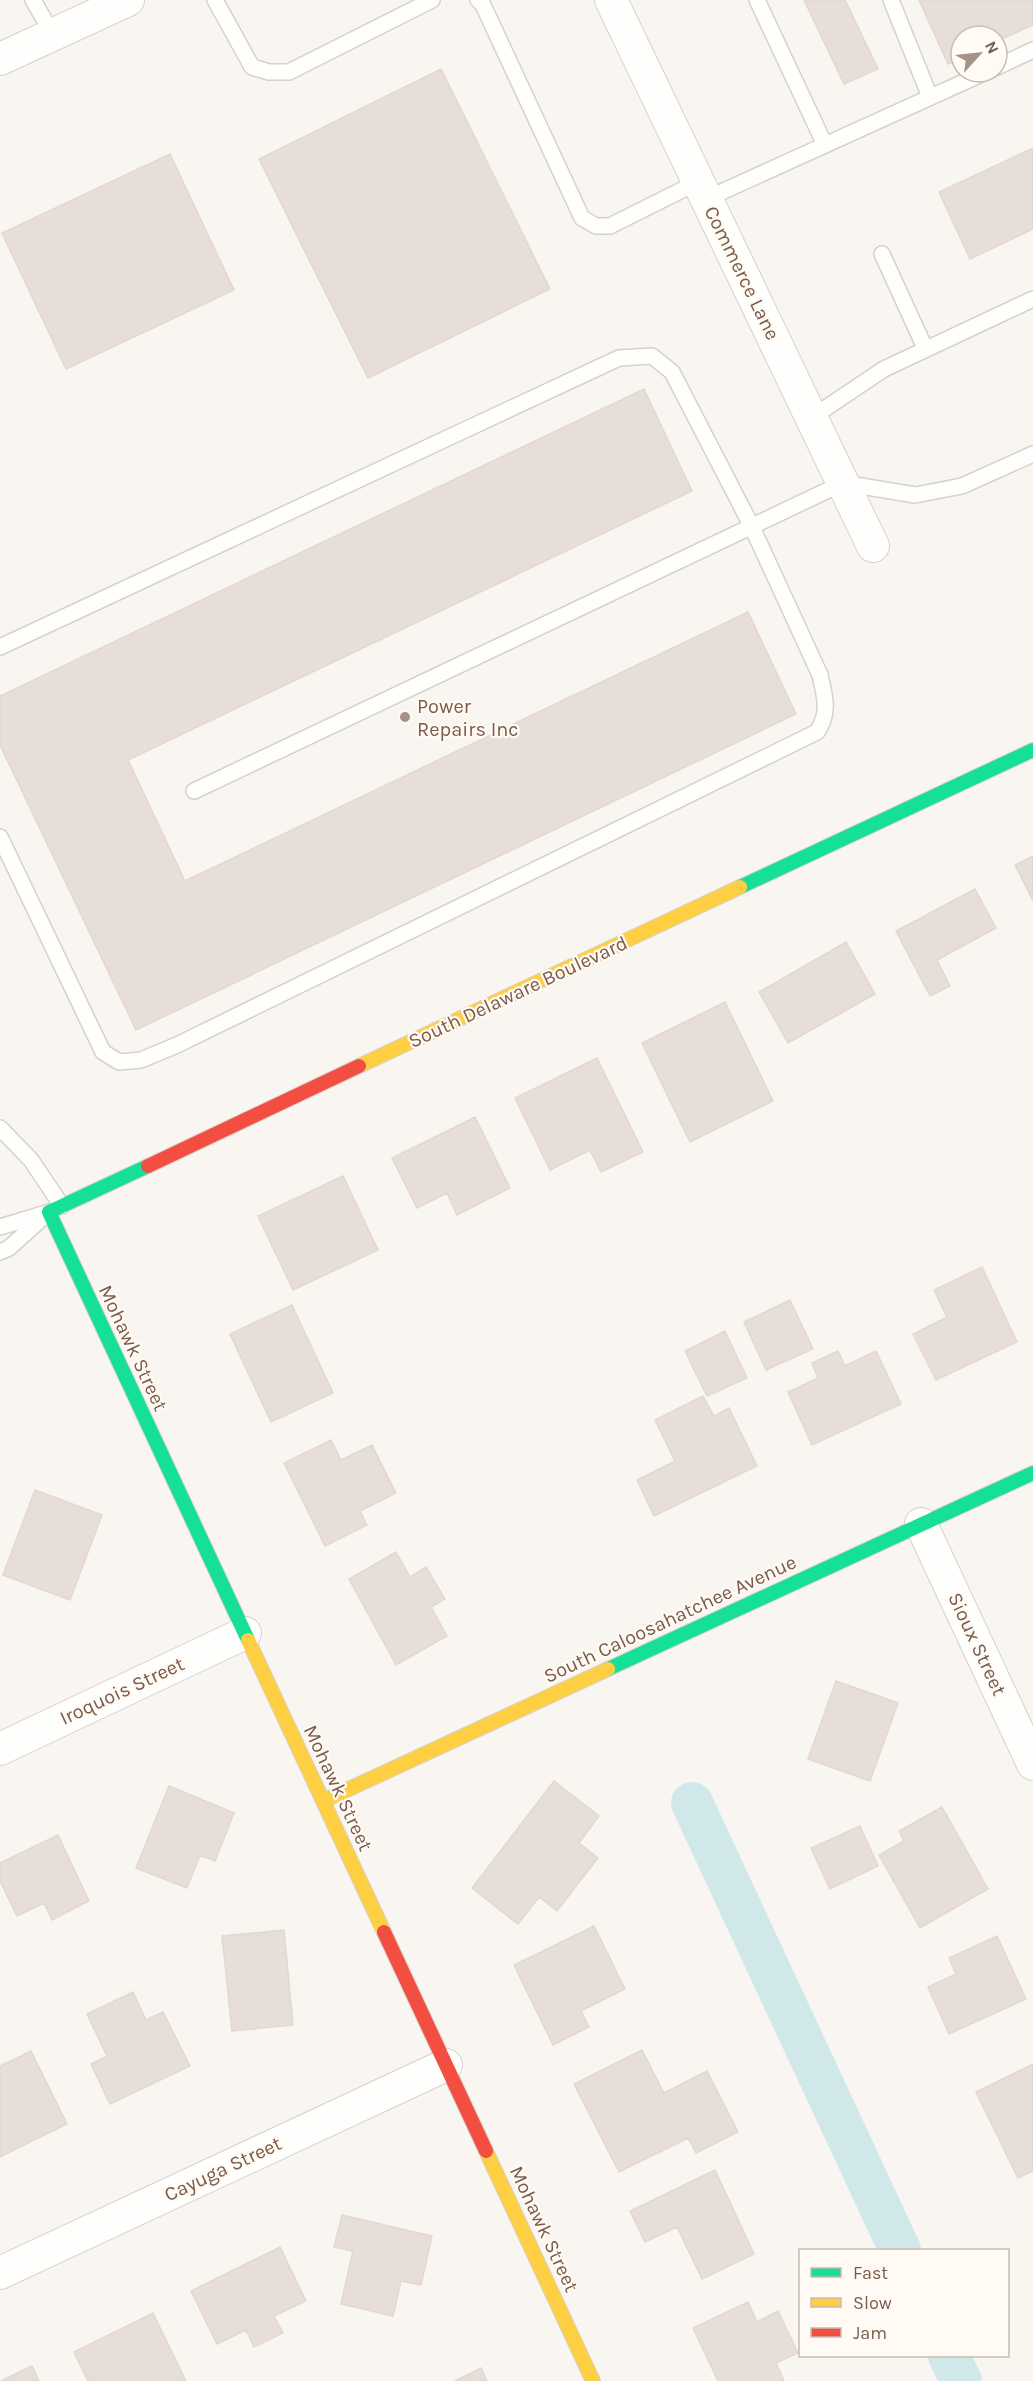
<svg xmlns="http://www.w3.org/2000/svg" width="1033" height="2381" viewBox="0 0 1033 2381" font-family="Karla,sans-serif">
<rect width="100%" height="100%" fill="#f9f5f0"/>
<g fill="none" stroke-linecap="round" stroke-linejoin="round">
<path stroke="#d0e8ea" stroke-width="42" d="M692 1803 900 2250
M949 2356 961 2381"/>
</g>
<path fill="#e6ded7" stroke="#e2d8d2" stroke-width="1.5" d="M804 0H845L878 69 844 84Z
M919 0H1033V25L997 41V36H961V58L948 64Z
M441 69 550 289 368 378 259 159Z
M1033 148V229L970 259 939 192Z
M170 154 234 290 66 369 2 233Z
M644 389 692 491 128 760 185 881 748 612 796 714 136 1030 0 745V696Z
M1033 856V901L1015 865Z
M975 889 996 928 937 960 950 986 930 996 896 931Z
M846 942 875 994 788 1043 759 992Z
M725 1002 773 1101 690 1142 642 1043Z
M597 1058 643 1152 601 1172 590 1150 550 1170 515 1098Z
M475 1117 510 1188 457 1215 447 1193 417 1208 392 1158Z
M343 1176 378 1250 293 1290 258 1216Z
M982 1267 1017 1342 936 1380 913 1334 947 1317 934 1290Z
M790 1300 813 1349 766 1370 744 1322Z
M292 1305 333 1393 271 1422 230 1334Z
M725 1331 747 1378 707 1396 685 1351Z
M838 1351 845 1366 876 1351 901 1404 812 1445 788 1392 818 1378 812 1363Z
M703 1396 714 1416 729 1408 757 1466 654 1516 637 1480 675 1461 655 1420Z
M331 1440 341 1460 372 1445 396 1493 360 1511 367 1525 325 1546 284 1463Z
M35 1490 102 1515 70 1600 3 1575Z
M396 1552 410 1577 426 1567 445 1599 431 1607 447 1636 396 1665 349 1579Z
M836 1681 898 1703 870 1781 808 1759Z
M554 1781 599 1816 579 1843 598 1858 557 1911 539 1897 518 1924 472 1888Z
M169 1786 234 1813 215 1861 200 1855 187 1888 136 1868Z
M942 1807 988 1889 920 1928 879 1855 904 1841 899 1831Z
M860 1826 878 1866 830 1889 811 1848Z
M58 1835 89 1901 52 1920 44 1903 17 1916 0 1881V1863Z
M594 1926 625 1989 581 2011 589 2027 553 2045 514 1965Z
M284 1930 293 2025 232 2031 222 1936Z
M997 1936 1026 1999 949 2034 928 1987 956 1974 949 1958Z
M133 1992 146 2020 163 2012 190 2066 110 2104 91 2064 107 2056 87 2014Z
M642 2050 664 2093 707 2071 738 2132 696 2153 688 2138 619 2172 574 2084Z
M31 2051 67 2124 0 2157V2066Z
M1033 2064V2171L1018 2178 976 2092Z
M715 2170 754 2254 702 2279 677 2227 645 2242 630 2211Z
M342 2215 432 2236 421 2285 401 2281 393 2316 341 2304 353 2251 334 2247Z
M280 2247 306 2301 274 2316 283 2333 254 2347 246 2330 217 2344 191 2291Z
M748 2302 757 2322 778 2311 798 2353 776 2363 784 2381H718L693 2328Z
M153 2313 186 2381H88L74 2352Z
M32 2366 39 2381H1Z
M481 2368 487 2381H455Z"/>
<g fill="none" stroke-linecap="round" stroke-linejoin="round">
<g stroke="#d7d1cb" stroke-width="18">
<path id="lane" d="M33 0 53 35
M215 0 252 67 269 72H289L432 0
M478 0 483 5 582 218 596 226H610L698 182
M757 0 825 145
M891 0 930 97
M997 67 1033 50
M706 199 986 72
M882 254 925 348
M811 418 884 369 1033 299
M0 647 619 358 652 356 672 372 752 527 820 675C825 697 830 713 817 732L177 1045 141 1060 119 1062 103 1052 0 837
M194 791 843 483 915 495 962 486 1033 454
M0 1128 31 1160 62 1206
M0 1227 43 1214
M0 1252 9 1248 49 1212"/>
</g>
<g stroke="#d7d1cb" stroke-width="34">
<path id="street" d="M611 0 873 546
M0 59 128 0
M921 1524 1033 1764
M0 1749 245 1633
M0 2273 446 2065"/>
</g>
<g stroke="#d9d2cb" stroke-width="16">
<path id="fast" d="M740 887 1033 750
M148 1166 49 1212 248 1640
M608 1669 1033 1473"/>
</g>
<g stroke="#d9d2cb" stroke-width="16">
<path id="slow" d="M359 1066 740 887
M248 1640 384 1932
M323 1801 608 1669
M486 2151 593 2381"/>
</g>
<g stroke="#d9d2cb" stroke-width="16">
<path id="jam" d="M148 1166 359 1066
M384 1932 486 2151"/>
</g>
<use href="#lane" stroke="#fefefd" stroke-width="15"/>
<use href="#street" stroke="#fefefd" stroke-width="32"/>
<use href="#fast" stroke="#16e098" stroke-width="14"/>
<use href="#slow" stroke="#ffcf43" stroke-width="14"/>
<use href="#jam" stroke="#f24e42" stroke-width="14"/>
</g>
<circle fill="#a69286" stroke="#fffaf3" stroke-width="2" cx="405" cy="717" r="6"/>
<g text-anchor="middle" dominant-baseline="central" stroke-width="4.5" stroke-linejoin="round" paint-order="stroke">
<g font-size="20" fill="#7a5c4d" stroke="#fffaf3">
<text transform="translate(742 273) rotate(64)">Commerce Lane</text>
<text transform="translate(518 992) rotate(-25)">South Delaware Boulevard</text>
<text transform="translate(133 1348) rotate(65)">Mohawk Street</text>
<text transform="translate(670 1619) rotate(-25)">South Caloosahatchee Avenue</text>
<text transform="translate(977 1644) rotate(65)">Sioux Street</text>
<text transform="translate(122 1691) rotate(-25)">Iroquois Street</text>
<text transform="translate(338 1788) rotate(65)">Mohawk Street</text>
<text transform="translate(223 2169) rotate(-25)">Cayuga Street</text>
<text transform="translate(544 2229) rotate(65)">Mohawk Street</text>
</g>
<g font-size="20" fill="#7a5c4d" stroke="#fffaf3" text-anchor="start">
<text x="417" y="706">Power<tspan x="417" dy="23">Repairs Inc</tspan></text>
</g>
</g>
<rect x="799" y="2249" width="210" height="108" fill="#fffaf3" stroke="#cabbb1" stroke-width="1.5"/>
<rect x="811" y="2268" width="30" height="9" fill="#16e098" stroke="#cabbb1" stroke-width="1.5"/>
<text x="853" y="2279" font-size="18" fill="#7a5c4d">Fast</text>
<rect x="811" y="2298" width="30" height="9" fill="#ffcf43" stroke="#cabbb1" stroke-width="1.5"/>
<text x="853" y="2309" font-size="18" fill="#7a5c4d">Slow</text>
<rect x="811" y="2328" width="30" height="9" fill="#f24e42" stroke="#cabbb1" stroke-width="1.5"/>
<text x="853" y="2339" font-size="18" fill="#7a5c4d">Jam</text>
<g transform="translate(979 54) rotate(63)"><circle r="28" fill="#fffaf3" stroke="#cabbb1" stroke-width="1.5"/>
<path d="M0-4.5L10 22L0 15L-10 22Z" fill="#a69286"/>
<text y="-9" font-size="16" font-weight="bold" text-anchor="middle" fill="#7a5c4d">N</text>
</g>
</svg>
